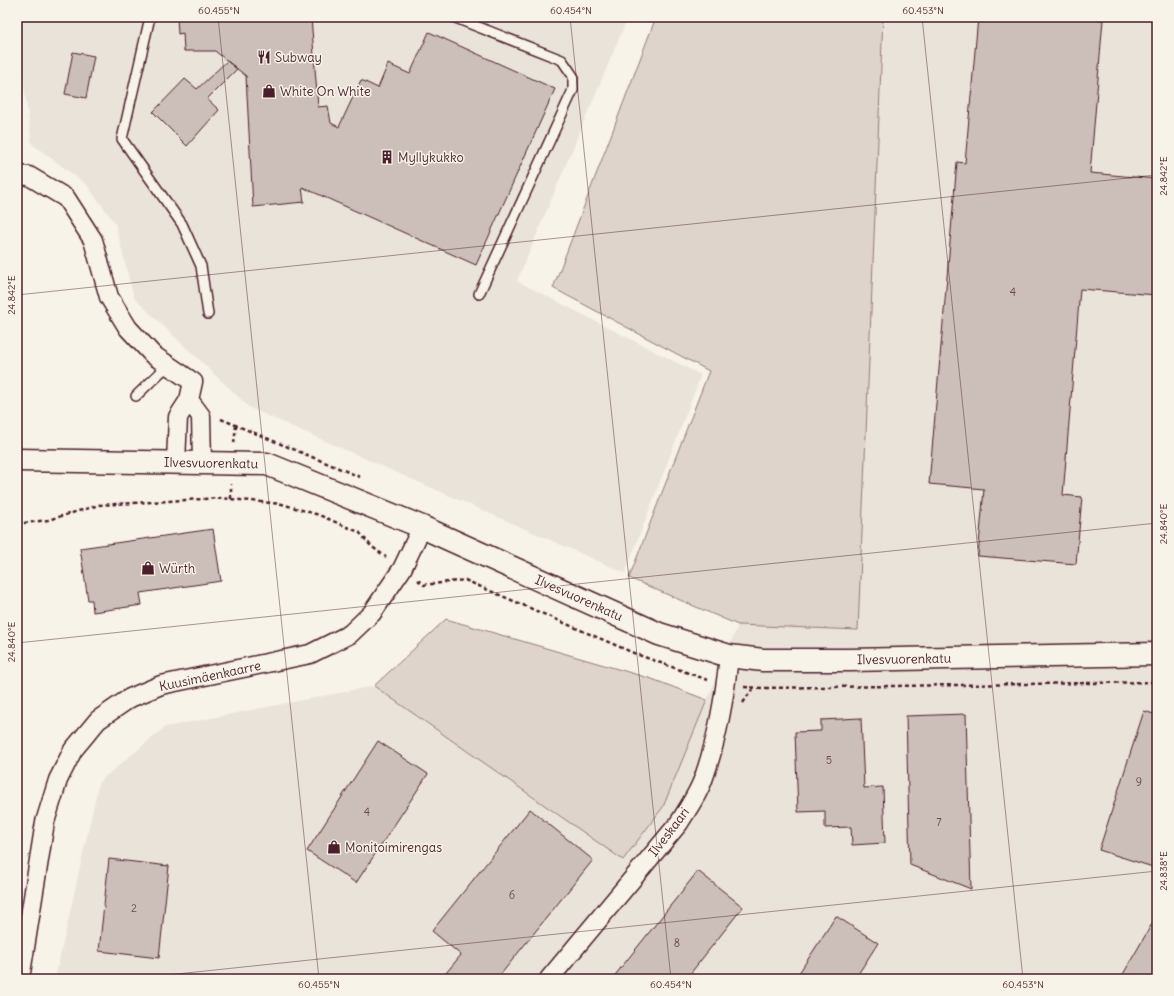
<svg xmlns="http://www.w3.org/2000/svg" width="1174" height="996" viewBox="0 0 1174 996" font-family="Delius,sans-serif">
<rect width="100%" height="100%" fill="#f7f3e8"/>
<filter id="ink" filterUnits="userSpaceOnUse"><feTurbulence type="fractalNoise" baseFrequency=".025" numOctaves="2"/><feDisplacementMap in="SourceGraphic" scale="8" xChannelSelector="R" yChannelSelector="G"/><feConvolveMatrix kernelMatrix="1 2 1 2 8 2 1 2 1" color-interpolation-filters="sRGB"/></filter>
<g filter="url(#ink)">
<path fill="#eae3da" d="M17 17H628L517 281 701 375 625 573 250 408 134 298 115 223 86 184 32 144 17 36Z
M883 17H1157V979H55L99 782 165 727 374 686 623 860 663 807 738 625 858 630Z"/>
<path fill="#ded4cc" stroke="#947a7c" d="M656 17H883L858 630 738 625 629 578 709 371 553 288Z
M446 619 652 679 707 700 663 807 623 860 374 686Z"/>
<path fill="#ccbfb9" stroke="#4a1f2b" d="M177 17H311L318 107 328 106 331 123 339 127 361 80 378 88 388 64 410 74 429 32 555 89 476 265 302 187 304 202 253 207 246 76 215 51H184L183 33 178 34Z
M978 17H1070L1103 20 1090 173 1157 179V295L1080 289 1063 495 1082 497 1076 564 978 556 984 489 929 484 957 162 965 163Z
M73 52 94 56 86 98 65 94Z
M227 61 237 69 207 99 219 110 187 146 153 112 185 79 197 89Z
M213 529 221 581 140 593 142 605 93 612 92 600H88L80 548Z
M1144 711 1157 715 1156 868 1099 850Z
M966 714 971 889 910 865 906 716Z
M861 718 864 788 883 787 885 843 852 845 851 827 825 828V811L798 812 795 732 821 731V720Z
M378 741 428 774 356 883 307 851Z
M530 809 593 860 497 979H441L461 955 432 931Z
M109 859 169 866 159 958 99 951Z
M698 871 743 907 686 979H612Z
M1157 915V979H1127L1122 976Z
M836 916 878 943 855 979H809L799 973Z"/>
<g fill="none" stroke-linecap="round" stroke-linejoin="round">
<g stroke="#4a1f2b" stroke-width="12">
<path id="lane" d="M150 17 122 139 182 224 201 266 208 314
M453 17 562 60 573 76V90L479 294
M136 396 167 366"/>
</g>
<g stroke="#4a1f2b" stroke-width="21">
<path id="street" d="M17 175 29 176 66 198 93 240 109 297 128 328 153 355 193 382 189 400 178 417 176 462
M189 400 201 416 202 462
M20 979 45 822 58 780 73 750 98 720 130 698 161 685 310 654 350 634 372 613 402 569 422 527
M549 979 679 823C689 807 700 791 705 774 718 736 725 695 729 656"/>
</g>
<g stroke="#4a1f2b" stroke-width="25">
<path id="secondary" d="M17 460 267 464 422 527 659 634 729 656 763 660H850L1157 654"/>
</g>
<path stroke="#4a1f2b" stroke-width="2.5" stroke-dasharray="4 3" stroke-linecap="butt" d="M221 419 360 477
M234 443 236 426
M231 499V484
M17 524 48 520 99 505 220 498 282 504 319 515 359 532 371 546 386 557
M418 580 424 585 465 580 636 654 708 680
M744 687 762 688 1157 682
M743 703 753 688"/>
<use href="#lane" stroke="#f7f3e8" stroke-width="9"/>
<use href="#street" stroke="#f7f3e8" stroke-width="18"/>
<use href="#secondary" stroke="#f7f3e8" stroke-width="22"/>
</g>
</g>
<path fill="none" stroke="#4a1f2b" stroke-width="1" stroke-opacity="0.45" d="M218 17 319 979M570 17 671 979M922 17 1023 979M17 295 1157 175M17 643 1157 523M129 979 1157 871"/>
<defs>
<g id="restaurant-bare" transform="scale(1.08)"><path d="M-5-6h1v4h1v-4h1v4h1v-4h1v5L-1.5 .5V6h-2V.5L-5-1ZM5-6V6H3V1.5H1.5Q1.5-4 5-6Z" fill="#4a1f2b" stroke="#f7f3e8" stroke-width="2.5" paint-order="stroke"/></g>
<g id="shop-bare" transform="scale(1.08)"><path d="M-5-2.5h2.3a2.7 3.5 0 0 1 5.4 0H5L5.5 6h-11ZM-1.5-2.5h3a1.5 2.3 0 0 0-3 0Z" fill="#4a1f2b" stroke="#f7f3e8" stroke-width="2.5" paint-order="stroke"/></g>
<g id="building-bare" transform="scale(1.08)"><path d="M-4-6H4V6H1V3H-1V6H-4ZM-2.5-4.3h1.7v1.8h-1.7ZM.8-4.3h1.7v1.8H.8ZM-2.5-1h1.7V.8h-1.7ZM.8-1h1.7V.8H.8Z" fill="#4a1f2b" stroke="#f7f3e8" stroke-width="2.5" paint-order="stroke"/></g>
</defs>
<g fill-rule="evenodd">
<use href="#restaurant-bare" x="264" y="57"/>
<use href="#shop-bare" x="269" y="91"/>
<use href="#building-bare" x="387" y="157"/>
<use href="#shop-bare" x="148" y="568"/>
<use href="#shop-bare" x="334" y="847"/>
</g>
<g text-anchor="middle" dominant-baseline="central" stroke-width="3" stroke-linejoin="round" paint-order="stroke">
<g font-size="11" fill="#6a474e">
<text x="1013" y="292">4</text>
<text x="829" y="760">5</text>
<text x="1139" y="782">9</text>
<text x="367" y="812">4</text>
<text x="939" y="822">7</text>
<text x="512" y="895">6</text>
<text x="134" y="908">2</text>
<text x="677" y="943">8</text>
</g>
<g font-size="13" fill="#4a1f2b" stroke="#f7f3e8" text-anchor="start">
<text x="275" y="57">Subway</text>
<text x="280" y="91">White On White</text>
<text x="398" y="157">Myllykukko</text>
<text x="159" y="568">Würth</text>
<text x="345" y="847">Monitoimirengas</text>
</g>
<g font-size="13" fill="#4a1f2b" stroke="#f7f3e8">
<text transform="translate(211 463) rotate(1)">Ilvesvuorenkatu</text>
<text transform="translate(579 598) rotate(24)">Ilvesvuorenkatu</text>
<text transform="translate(904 659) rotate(-1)">Ilvesvuorenkatu</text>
<text transform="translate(210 676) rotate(-12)">Kuusimäenkaarre</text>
<text transform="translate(669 832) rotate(-53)">Ilveskaari</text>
</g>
</g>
<rect width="1174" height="996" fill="none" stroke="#f7f3e8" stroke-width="44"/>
<rect x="22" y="22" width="1130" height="952" fill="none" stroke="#4a1f2b" stroke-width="1.5"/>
<g font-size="10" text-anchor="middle" fill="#4a1f2b">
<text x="219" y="14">60.455°N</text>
<text x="571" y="14">60.454°N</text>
<text x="923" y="14">60.453°N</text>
<text transform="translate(1163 176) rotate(-90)" y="4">24.842°E</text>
<text transform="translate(11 295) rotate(-90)" y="4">24.842°E</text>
<text transform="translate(1163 524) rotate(-90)" y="4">24.840°E</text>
<text transform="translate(11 642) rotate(-90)" y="4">24.840°E</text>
<text transform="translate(1163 871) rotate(-90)" y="4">24.838°E</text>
<text x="319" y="988">60.455°N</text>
<text x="671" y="988">60.454°N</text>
<text x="1023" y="988">60.453°N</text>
</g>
</svg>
